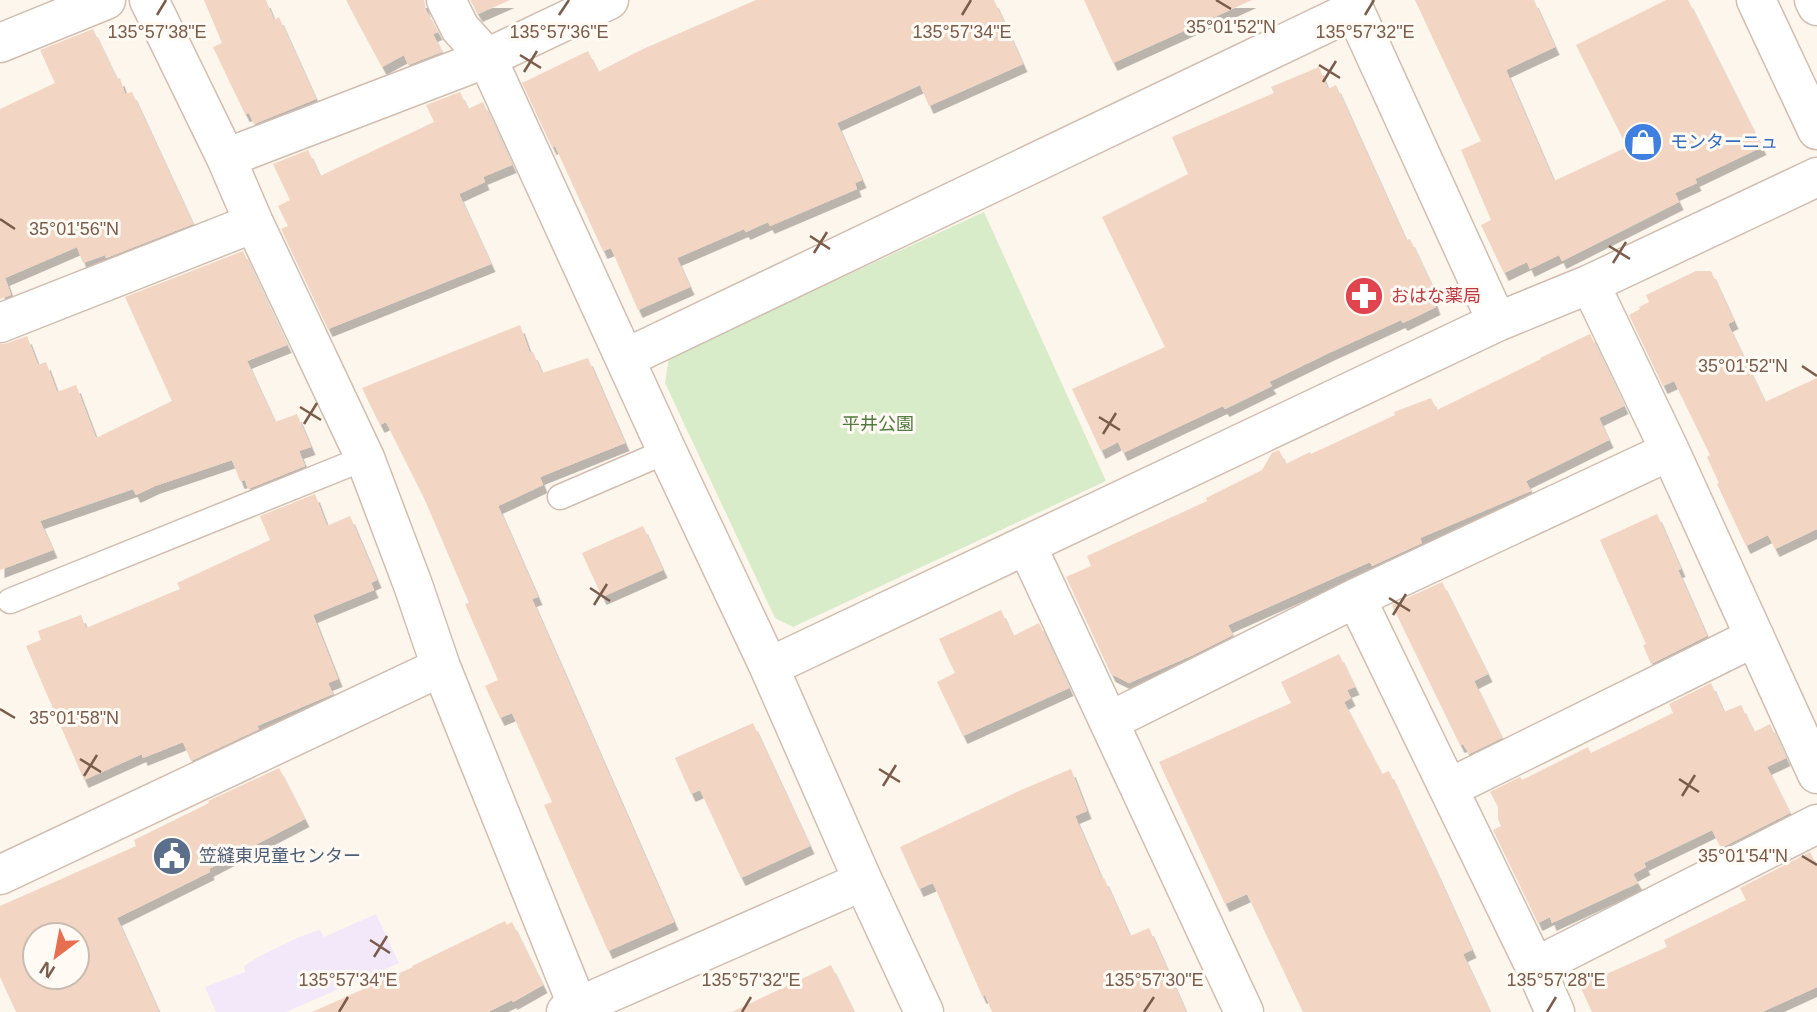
<svg xmlns="http://www.w3.org/2000/svg" width="1817" height="1012" viewBox="0 0 1817 1012" font-family="Helvetica,'Noto Sans JP',sans-serif">
<defs>
<filter id="shadow"><feDropShadow dx="4.5" dy="8" stdDeviation="0" flood-color="#0004"/></filter>
</defs>
<rect width="100%" height="100%" fill="#fdf6ec"/>
<path fill="#f3e8fa" d="M376 914 399 963 286 1012H216L205 987 245 972 244 966 260 956 299 937 320 930 324 937Z"/>
<path fill="#d8ecc9" d="M984 212 1106 481 793 627 775 618 665 383 669 357Z"/>
<path fill="#f3d5c3" fill-rule="evenodd" filter="url(#shadow)" d="M204 0H266L274 20 279 17 316 99 254 124 249 113 245 114 213 47 222 43Z
M346 0H424L426 10 438 32 433 34 442 52 408 65 404 55 382 67Z
M470 0H510L478 14Z
M756 0H994L1023 64 929 106 920 85 837 123 862 180 855 183 857 189 770 226 768 222 746 232 744 229 677 258 690 287 638 310 611 248 603 251 555 146 552 147 522 83 588 51 598 72 643 49Z
M1084 0H1252L1113 63Z
M1415 0H1534L1555 47 1506 70 1554 181 1627 147 1576 45 1666 0H1688L1762 147 1695 179 1697 183 1675 193 1679 202 1562 261 1559 255 1530 269 1527 262 1504 273 1481 225 1491 220 1461 150 1481 141Z
M93 29 117 79 120 78 125 94 132 92 193 224 106 258 105 255 83 263 77 247 5 278 11 295 0 299V109L55 83 40 50Z
M1319 67 1328 89 1336 85 1406 240 1410 239 1437 296 1433 298 1436 307 1403 323 1401 320 1331 352 1269 382 1272 386 1225 409 1223 406 1123 453 1118 442 1101 451 1072 389 1165 347 1102 217 1188 174 1172 137 1274 93 1271 87Z
M460 92 468 109 483 102 512 165 483 177 485 182 459 194 491 264 328 329 281 229 288 226 278 206 290 200 273 164 308 150 320 176 434 122 426 105Z
M243 251 287 345 247 361 275 422 297 414 311 447 299 451 305 466 248 489 245 480 240 481 232 460 155 486 136 495 133 489 40 521 53 550 0 570V344L8 343 27 336 38 365 46 362 57 392 76 385 96 438 172 401 125 297Z
M1696 271H1711L1734 321 1728 324 1765 402 1817 378V529L1775 549 1768 535 1746 546 1717 484 1719 483 1707 457 1710 455 1674 381 1663 386 1629 315 1640 309 1639 307 1649 302 1646 295Z
M520 325 530 353 533 352 542 373 588 358 625 443 540 477 543 485 498 506 538 597 532 599 674 922 608 951 544 805 552 802 512 713 500 718 485 686 498 680 465 604 469 603 424 498 386 422 380 425 362 388Z
M1590 334 1624 406 1599 418 1609 440 1526 481 1531 491 1420 538 1422 543 1372 566 1370 562 1228 625 1233 635 1193 655 1129 683 1111 674 1066 577 1091 566 1087 556 1207 501 1206 498 1262 470 1272 453 1279 450 1286 464 1310 452 1311 454 1395 415 1394 412 1431 398 1437 410 1541 359 1540 358Z
M315 494 327 526 350 516 377 580 371 583 374 590 313 615 338 679 328 683 333 694 257 726 259 729 191 761 183 742 143 758 142 754 84 780 26 646 41 640 38 631 81 615 86 628 180 589 177 583 270 540 260 516Z
M1657 514 1681 569 1678 570 1707 636 1651 664 1643 645 1646 644 1600 540Z
M643 526 663 570 602 597 582 553Z
M1442 582 1488 674 1474 681 1502 738 1469 754 1463 744 1460 745 1392 605Z
M1001 610 1013 636 1039 623 1069 688 963 736 937 682 955 673 939 639Z
M1339 654 1355 687 1347 690 1351 698 1344 702 1382 774 1389 771 1437 873 1472 950 1463 954 1490 1012H1303L1247 894 1225 904 1159 762 1291 703 1281 682Z
M1711 683 1724 712 1741 705 1754 732 1770 724 1786 758 1767 767 1790 813 1721 848 1712 830 1644 863 1646 867 1633 874 1638 883 1552 923 1550 917 1538 923 1493 830 1501 826 1498 819V806L1490 792 1520 777 1522 780 1588 747 1591 753 1673 713 1669 704Z
M753 723 810 846 741 878 700 790 691 794 675 758Z
M279 768 305 819 209 869 210 872 117 918 159 1012H16L0 977V906L136 846 134 840 209 803 208 801ZM35 935H77V977H35Z
M1071 769 1087 811 1075 816 1102 879 1104 878 1130 936 1149 928 1186 1012H992L985 995 982 996 933 883 919 889 900 847 1021 790Z
M1810 852 1817 866V987L1762 1012H1592L1580 986 1667 947 1664 940 1746 900 1740 888Z
M505 921 507 925 512 922 543 985 513 1002 512 1000 488 1012H312L413 967 412 966Z
M831 965 854 1012H732Z"/>
<g fill="none" stroke-linecap="round" stroke-linejoin="round">
<g stroke="#d1beb0" stroke-width="27">
<path id="service" d="M560 497 667 451
M10 601 365 458"/>
</g>
<g stroke="#d1beb0" stroke-width="41">
<path id="minor" d="M149 0 226 158 254 223 365 458 413 585 441 667 580 1012
M446 0 460 28 487 58 667 451 769 667 863 881 924 1012
M1350 0 1497 322
M0 43 106 0
M226 158 487 58 609 0
M1590 284 1670 451 1817 774
M0 323 254 223
M626 358 1354 10
M1027 546 1244 1012
M1356 598 1535 967 1555 1012
M769 667 1497 322 1590 284 1817 177
M1110 721 1356 598 1670 451
M1449 788 1755 637
M0 875 441 667
M1535 967 1817 824
M566 1012 863 881"/>
</g>
<g stroke="#d1beb0" stroke-width="41">
<path id="tertiary" d="M1756 0 1817 130
M1814 0 1817 6"/>
</g>
<use href="#service" stroke="#fff" stroke-width="24"/>
<use href="#minor" stroke="#fff" stroke-width="38"/>
<use href="#tertiary" stroke="#fff" stroke-width="38"/>
</g>
<path fill="none" stroke="#7a5c4d" stroke-width="2.5" d="M1216 0 1231 9M157 15 166 0M559 15 569 0M962 15 971 0M1365 15 1374 0M520 55 541 68M1319 65 1340 78M524 72 537 51M1323 82 1336 61M0 219 15 229M810 236 830 249M1609 246 1630 259M814 253 827 232M1613 263 1626 242M1802 366 1817 376M300 407 321 420M1099 417 1120 430M304 424 317 403M1103 434 1116 413M590 588 610 601M1389 598 1410 611M594 605 607 584M1393 615 1406 594M0 709 15 718M80 759 101 772M879 769 900 782M84 776 97 755M1679 779 1699 792M883 786 896 765M1682 796 1695 775M1802 856 1817 865M370 940 390 953M374 957 387 936M339 1012 348 997M742 1012 751 997M1144 1012 1154 997M1547 1012 1556 997"/>
<defs>
<g id="shop-disc" transform="scale(2.0125)"><circle r="9.5" fill="#3f7fe0" stroke="#fffaf3"/><path d="M-5-2.5h2.3a2.7 3.5 0 0 1 5.4 0H5L5.5 6h-11ZM-1.5-2.5h3a1.5 2.3 0 0 0-3 0Z" fill="#fff"/></g>
<g id="pharmacy-disc" transform="scale(2.0125)"><circle r="9.5" fill="#e0444e" stroke="#fffaf3"/><path d="M-2-6h4v4h4v4h-4v4h-4v-4h-4v-4h4Z" fill="#fff"/></g>
<g id="civic-disc" transform="scale(2.0125)"><circle r="9.5" fill="#5c6f8a" stroke="#fffaf3"/><path d="M-.6-6.5H3V-4.5H.6V-3L4-1V1h2V6H-6V1h2V-1L-.6-3ZM-1.2 2.5V6h2.4V2.5Z" fill="#fff"/></g>
</defs>
<g fill-rule="evenodd">
<use href="#shop-disc" x="1643" y="142"/>
<use href="#pharmacy-disc" x="1364" y="296"/>
<use href="#civic-disc" x="172" y="856"/>
</g>
<g text-anchor="middle" dominant-baseline="central" stroke-width="6" stroke-linejoin="round" paint-order="stroke">
<g font-size="18" fill="#366cbe" stroke="#fffaf3" text-anchor="start">
<text x="1670" y="142">モンターニュ</text>
</g>
<g font-size="18" fill="#be3a42" stroke="#fffaf3" text-anchor="start">
<text x="1391" y="296">おはな薬局</text>
</g>
<g font-size="18" fill="#537a41" stroke="#fffaf3">
<text x="878" y="424">平井公園</text>
</g>
<g font-size="18" fill="#4e5e75" stroke="#fffaf3" text-anchor="start">
<text x="199" y="856">笠縫東児童センター</text>
</g>
</g>
<g font-size="18" text-anchor="middle" fill="#7a5c4d" stroke="#fffaf3" stroke-width="6" stroke-linejoin="round" paint-order="stroke">
<text x="1231" y="33">35°01'52"N</text>
<text x="157" y="38">135°57'38"E</text>
<text x="559" y="38">135°57'36"E</text>
<text x="962" y="38">135°57'34"E</text>
<text x="1365" y="38">135°57'32"E</text>
<text x="74" y="235">35°01'56"N</text>
<text x="1743" y="372">35°01'52"N</text>
<text x="74" y="724">35°01'58"N</text>
<text x="1743" y="862">35°01'54"N</text>
<text x="348" y="986">135°57'34"E</text>
<text x="751" y="986">135°57'32"E</text>
<text x="1154" y="986">135°57'30"E</text>
<text x="1556" y="986">135°57'28"E</text>
</g>
<g transform="translate(56 956) rotate(212)"><circle r="33" fill="#fffaf3" stroke="#cabbb1" stroke-width="2"/>
<path d="M0-5L12 26L0 18L-12 26Z" fill="#e76f51"/>
<text y="-10" font-size="19" font-weight="bold" text-anchor="middle" fill="#7a5c4d">N</text>
</g>
</svg>
